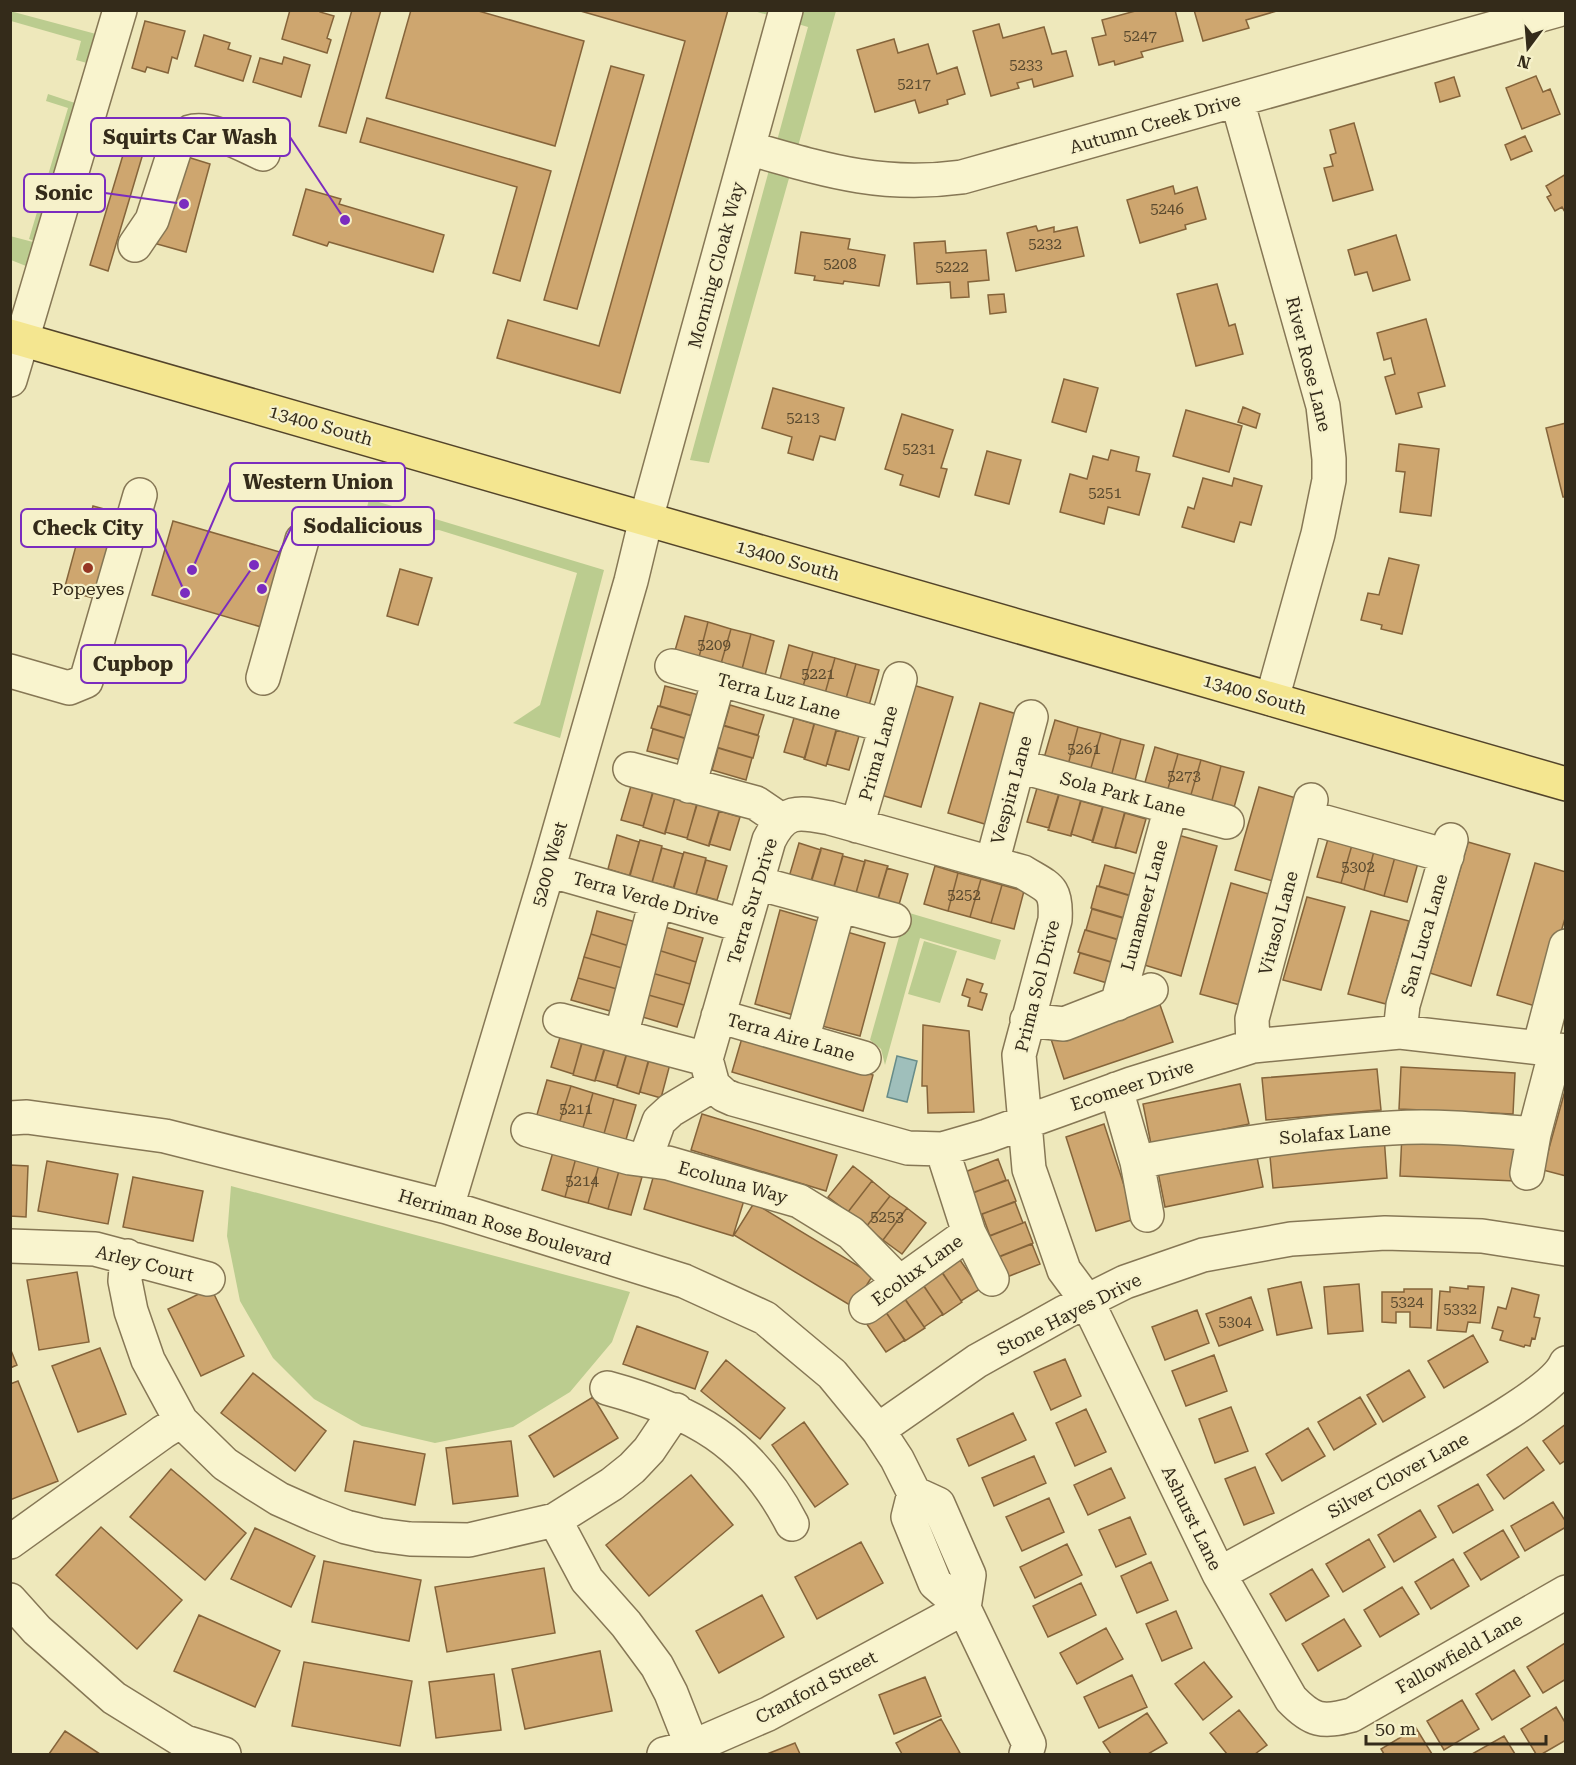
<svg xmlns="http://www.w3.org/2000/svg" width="1576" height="1765" viewBox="0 0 1576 1765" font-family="'Roboto Serif',serif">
<rect width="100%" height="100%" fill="#eee8bb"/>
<path fill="#bbcc8f" d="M10 11 96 34 87 63 76 60 81 41 11 21Z
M754 11H836L709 463 690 460 808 27Z
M48 94 75 103 34 241 29 239 68 108 46 101Z
M10 236 33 242 26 266 11 260Z
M369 499 604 570 560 738 513 723 540 705 577 573 439 530 360 537Z
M906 912 1001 940 995 960 920 938 885 1065 881 1049 870 1040Z
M924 941 957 951 940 1003 908 994Z
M231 1186 630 1292 612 1342 570 1392 513 1427 435 1443 362 1426 314 1399 273 1358 240 1301 227 1236Z"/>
<path fill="#9fbfbb" stroke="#678c89" stroke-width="1.5" d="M897 1056 917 1061 907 1102 887 1097Z"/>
<path fill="#cea66f" stroke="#85643a" stroke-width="1.5" d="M290 10H320V12L334 16 327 38 331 40 327 53 282 39Z
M352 10H381L346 133 319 126Z
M411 10H475L584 41 555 146 386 98Z
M577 10H728L620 393 497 358 508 320 599 346 685 41Z
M1139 10H1175L1183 41 1141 52 1143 57 1115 65 1114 61 1099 65 1092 38 1106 35 1102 20Z
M1194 10H1280L1246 20 1249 28 1203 41Z
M145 21 185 31 177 59 172 57 168 73 147 67 145 72 132 68Z
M999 24 1003 38 1044 27 1052 54 1066 51 1073 76 1034 87 1032 79 1017 83 1019 88 991 96 973 31Z
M204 35 230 43 228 49 251 56 243 81 195 66Z
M894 39 898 53 928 44 937 74 957 67 965 94 947 100 948 104 919 113 915 100 875 112 857 50Z
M284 57 310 65 301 97 253 82 260 58 282 64Z
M611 66 644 75 577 309 544 300Z
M1536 76 1543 92 1550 89 1560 114 1522 129 1506 88Z
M1454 77 1460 96 1440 102 1435 83Z
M367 118 551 171 520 281 493 273 517 187 360 142Z
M1354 123 1373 190 1333 201 1324 168 1333 166 1330 155 1336 153 1330 130Z
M129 135 147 140 108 271 90 265Z
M1525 136 1532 151 1511 160 1505 145Z
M181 155 210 164 186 252 157 244Z
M1566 174V214L1562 207 1555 211 1547 197 1551 195 1546 186Z
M1173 186 1175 194 1197 187 1206 219 1185 225 1186 229 1140 243 1127 200Z
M306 189 341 199 339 204 444 235 433 272 329 242 327 246 293 235Z
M1036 226 1038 231 1054 227V232L1077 227 1084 256 1016 271 1007 233Z
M801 232 850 239 848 249 885 255 879 286 844 281 843 284 814 280 815 276 795 273Z
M1396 235 1410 280 1373 291 1367 272 1355 275 1348 250Z
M945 241 946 253 986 250 989 280 968 282 969 297 951 298 950 282 917 284 914 243Z
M1217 284 1229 326 1235 324 1243 354 1196 366 1177 294Z
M1004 294 1006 312 990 314 988 295Z
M1426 319 1445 386 1418 393 1422 407 1396 414 1385 377 1395 374 1391 358 1384 360 1377 333Z
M1064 379 1098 388 1086 432 1052 422Z
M773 388 844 408 835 440 820 436 813 460 788 453 792 437 762 428Z
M1243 407 1260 414 1256 428 1238 422Z
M1186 410 1242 426 1229 472 1173 456Z
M902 414 953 430 941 468 947 469 939 497 900 485 903 475 885 469Z
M1566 423V497H1563L1546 428Z
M1399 444 1439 449 1431 516 1400 512 1405 472 1396 471Z
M1111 450 1139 457 1136 471 1150 474 1139 515 1108 507 1104 524 1060 512 1070 474 1087 479 1093 456 1108 460Z
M987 451 1021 460 1009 504 975 495Z
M1203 478 1232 486 1234 478 1262 486 1251 525 1240 522 1234 542 1182 527 1188 507 1194 509Z
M93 506 119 513 97 599 64 590 77 542 83 545Z
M173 521 290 555 268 629 152 595Z
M1389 558 1419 565 1402 634 1381 629 1382 625 1361 620 1368 593 1379 595Z
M400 569 432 578 418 625 387 616Z
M685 616 708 622 698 661 674 654Z
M708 622 731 629 720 667 698 661Z
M731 629 751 634 741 673 720 667Z
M751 634 774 641 764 679 741 673Z
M789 645 813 652 802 690 779 683Z
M813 652 835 658 824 697 802 690Z
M835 658 856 664 845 702 824 697Z
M856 664 879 670 868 709 845 702Z
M913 685 953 697 921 807 881 795Z
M665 686 699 695 693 716 660 706Z
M980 703 1020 715 988 825 948 813Z
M730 705 764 715 758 735 724 726Z
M658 706 695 717 688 739 651 728Z
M794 718 814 724 805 758 784 752Z
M1055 720 1078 727 1068 765 1044 758Z
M815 722 837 729 826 766 804 759Z
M723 725 759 736 753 758 716 747Z
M1078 727 1101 733 1090 771 1068 765Z
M653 729 687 739 681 760 647 751Z
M836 730 859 736 849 770 827 764Z
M1101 733 1121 739 1111 777 1090 771Z
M1121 739 1144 745 1134 784 1111 777Z
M1155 747 1178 754 1167 792 1144 786Z
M718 748 752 758 746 780 712 770Z
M1178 754 1201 760 1190 798 1167 792Z
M1201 760 1221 766 1211 804 1190 798Z
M1221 766 1244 772 1233 811 1211 804Z
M631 786 653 793 643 826 621 820Z
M1259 787 1296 798 1273 881 1235 870Z
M1037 788 1059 795 1049 828 1027 822Z
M653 791 675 797 665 834 643 827Z
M1059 793 1081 799 1071 836 1048 830Z
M675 798 697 805 687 838 665 832Z
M1081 801 1103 807 1093 841 1071 834Z
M697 803 720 809 709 846 687 839Z
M1103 805 1125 811 1115 848 1092 842Z
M719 811 740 817 730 850 709 844Z
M1125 813 1146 819 1136 853 1115 847Z
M617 835 639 842 630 876 608 869Z
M1178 835 1217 846 1181 976 1141 964Z
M1328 839 1352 845 1341 883 1317 877Z
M640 840 662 846 652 883 629 877Z
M1468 842 1510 854 1471 986 1430 973Z
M799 843 821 850 811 883 789 877Z
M1352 845 1374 851 1364 890 1341 883Z
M662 848 683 854 674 888 652 882Z
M821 848 843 854 833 891 810 884Z
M1374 851 1395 857 1384 896 1364 890Z
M684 852 706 858 696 895 673 889Z
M843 856 865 862 855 896 833 889Z
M1395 857 1418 863 1407 902 1384 896Z
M706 860 727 866 717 900 696 894Z
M865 860 888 866 877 903 855 897Z
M1535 863 1566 872V915L1539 1007 1497 995Z
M1105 865 1139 875 1132 896 1099 886Z
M935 866 958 873 948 911 924 904Z
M887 868 908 874 898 908 877 902Z
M958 873 981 879 970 917 948 911Z
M981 879 1002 885 991 923 970 917Z
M1231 883 1272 895 1240 1005 1200 994Z
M1002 885 1024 891 1014 929 991 923Z
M1097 886 1134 897 1128 919 1091 908Z
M1307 897 1345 907 1321 990 1283 980Z
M1092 909 1126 919 1120 940 1086 930Z
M780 910 818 921 793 1015 755 1004Z
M597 911 636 922 629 946 591 934Z
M1371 911 1409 921 1386 1004 1348 994Z
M665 927 703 938 696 962 658 950Z
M1085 930 1122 941 1115 963 1078 952Z
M847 932 885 943 860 1036 822 1026Z
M591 934 629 946 622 968 584 957Z
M658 950 696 962 690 984 652 973Z
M1080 953 1114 963 1107 983 1074 973Z
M584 957 622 968 617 989 578 978Z
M652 973 690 984 684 1005 645 994Z
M578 978 617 989 610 1011 571 1000Z
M967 979 983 984 980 992 987 994 982 1010 968 1006 970 998 962 995Z
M645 994 684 1005 677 1027 639 1016Z
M1159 1002 1173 1042 1064 1079 1051 1039Z
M923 1025 969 1031 974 1112 928 1113 927 1086H922Z
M561 1034 583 1040 573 1074 551 1067Z
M583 1038 606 1045 595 1081 573 1075Z
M742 1038 873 1075 863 1111 732 1072Z
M605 1046 627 1052 617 1086 595 1080Z
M628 1050 650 1057 639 1094 617 1087Z
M649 1058 670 1064 661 1098 640 1092Z
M1401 1067 1515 1073 1513 1114 1399 1109Z
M1377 1069 1381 1110 1266 1120 1262 1078Z
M547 1080 571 1086 559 1124 536 1118Z
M1240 1084 1249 1124 1151 1144 1143 1104Z
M571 1086 593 1093 582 1131 559 1124Z
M1566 1087V1176L1543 1170Z
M593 1093 614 1099 603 1137 582 1131Z
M614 1099 636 1105 625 1143 603 1137Z
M702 1114 837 1155 826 1191 691 1150Z
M1104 1124 1135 1219 1096 1231 1066 1137Z
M1402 1134 1516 1139 1515 1181 1400 1176Z
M1384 1136 1387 1178 1273 1188 1269 1146Z
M1255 1147 1263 1187 1165 1207 1157 1167Z
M553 1152 576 1158 565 1197 542 1190Z
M576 1158 599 1165 588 1203 565 1197Z
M998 1159 1006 1180 973 1193 965 1172Z
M47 1161 118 1174 108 1224 38 1211Z
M10 1165 28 1166 26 1217 10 1216Z
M599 1165 619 1171 608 1209 588 1203Z
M853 1166 872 1181 848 1212 828 1197Z
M619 1171 642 1177 631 1215 608 1209Z
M655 1171 745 1197 733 1236 644 1209Z
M133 1177 203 1191 193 1241 123 1227Z
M1008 1180 1016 1201 980 1215 972 1193Z
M872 1181 890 1196 866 1227 848 1212Z
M890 1196 907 1208 883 1240 866 1227Z
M1015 1202 1023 1223 990 1236 982 1214Z
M754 1203 873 1275 853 1307 734 1235Z
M907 1208 926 1223 902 1254 883 1240Z
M1025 1222 1033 1243 998 1257 989 1236Z
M1032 1244 1040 1264 1007 1277 999 1257Z
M960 1260 980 1289 961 1301 942 1272Z
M941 1271 962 1302 943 1315 922 1283Z
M77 1272 89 1342 39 1350 27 1280Z
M1301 1282 1312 1328 1277 1335 1268 1289Z
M1359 1284 1363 1331 1328 1334 1324 1287Z
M923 1285 943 1314 924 1327 904 1298Z
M1468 1286 1484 1287 1480 1323 1468 1322 1466 1332 1437 1330 1440 1291 1450 1292V1287L1468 1289Z
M211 1288 244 1356 201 1376 168 1309Z
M1512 1288 1539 1295 1534 1317 1540 1318 1535 1339 1532 1338 1530 1346 1525 1345 1524 1347 1500 1340 1503 1331 1492 1328 1498 1307 1506 1309Z
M1404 1289H1432L1431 1328 1410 1327V1312H1396V1323L1382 1322V1292H1404Z
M903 1296 925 1328 905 1341 884 1309Z
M1251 1297 1263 1330 1219 1346 1206 1314Z
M1197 1310 1209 1343 1165 1360 1152 1327Z
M885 1311 905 1340 886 1352 866 1323Z
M637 1326 708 1352 695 1389 623 1364Z
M1473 1335 1488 1362 1444 1388 1428 1361Z
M10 1348 17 1365 10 1368Z
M100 1348 126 1414 78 1432 52 1366Z
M1214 1355 1227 1391 1186 1406 1172 1371Z
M1065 1359 1081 1396 1051 1410 1034 1372Z
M726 1360 785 1408 760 1439 701 1391Z
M1409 1370 1425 1397 1383 1422 1367 1395Z
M253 1373 326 1431 295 1471 221 1413Z
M18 1381 58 1481 10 1500V1384Z
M593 1397 618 1438 554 1477 529 1436Z
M1360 1397 1376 1424 1334 1450 1318 1422Z
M1231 1407 1248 1451 1215 1463 1199 1419Z
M1086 1409 1106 1452 1075 1466 1056 1423Z
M1013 1413 1026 1440 969 1466 957 1439Z
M804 1422 848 1484 815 1507 772 1445Z
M1566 1424V1460L1560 1464 1543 1441Z
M1308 1428 1325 1456 1282 1481 1266 1454Z
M354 1441 425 1454 415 1505 345 1491Z
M511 1441 518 1496 453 1504 446 1448Z
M1527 1447 1544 1470 1504 1499 1487 1475Z
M1034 1456 1046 1483 994 1506 982 1478Z
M1255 1467 1274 1513 1244 1525 1225 1479Z
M1111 1468 1125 1498 1088 1515 1074 1485Z
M171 1469 246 1533 205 1580 130 1517Z
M691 1475 733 1525 649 1596 606 1545Z
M1478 1484 1493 1510 1453 1533 1438 1506Z
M1049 1498 1064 1532 1022 1551 1006 1517Z
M1553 1502 1566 1522V1527L1525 1551 1511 1526Z
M1420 1510 1436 1537 1394 1562 1378 1535Z
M1130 1517 1146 1554 1116 1567 1099 1530Z
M101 1527 182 1600 137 1649 56 1575Z
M255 1528 315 1556 291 1607 231 1579Z
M1503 1530 1519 1557 1481 1580 1464 1553Z
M1369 1539 1385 1567 1343 1592 1326 1564Z
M861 1542 883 1583 817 1619 795 1577Z
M1067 1544 1082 1575 1035 1598 1020 1567Z
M1453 1559 1469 1586 1431 1609 1415 1582Z
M324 1561 421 1580 409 1641 312 1622Z
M1151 1562 1168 1600 1137 1613 1121 1576Z
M544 1568 555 1633 447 1652 435 1587Z
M1312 1569 1329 1596 1286 1621 1270 1594Z
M1081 1583 1096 1615 1048 1637 1033 1606Z
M1402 1587 1419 1614 1380 1637 1364 1610Z
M762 1595 784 1637 719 1673 696 1631Z
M1176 1611 1192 1648 1162 1661 1146 1624Z
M199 1615 280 1651 255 1707 174 1671Z
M1344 1619 1361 1646 1318 1671 1302 1644Z
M1106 1628 1123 1659 1077 1684 1060 1653Z
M1565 1643 1566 1679 1543 1693 1527 1667Z
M600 1651 612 1711 525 1729 512 1669Z
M304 1662 412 1681 400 1746 292 1726Z
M1204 1662 1232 1697 1203 1720 1175 1684Z
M1514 1670 1530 1696 1492 1720 1476 1694Z
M494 1674 501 1730 436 1738 429 1682Z
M1132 1675 1147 1707 1099 1728 1084 1697Z
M925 1677 941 1716 894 1734 879 1695Z
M1462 1700 1479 1729 1444 1750 1427 1721Z
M1556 1707 1566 1724V1740L1542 1754H1536L1521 1729Z
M1239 1710 1267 1745 1255 1754H1227L1210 1733Z
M1147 1713 1167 1743 1148 1754H1111L1103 1742Z
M941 1719 960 1753 956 1754H902L896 1743Z
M1416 1728 1432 1754H1384L1381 1749Z
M65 1731 100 1754H49Z
M1504 1736 1515 1754H1472Z
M795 1743 800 1754H767Z"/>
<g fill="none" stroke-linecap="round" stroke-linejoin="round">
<g stroke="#867755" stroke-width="36">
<path id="minor" d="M1237 100 1323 406 1329 459V480L1318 534 1272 699
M748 148C825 170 880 188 962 177L1558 10
M135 245 152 220 178 140C182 137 186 134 190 132 209 125 245 146 263 154
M10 380 120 10
M672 666 886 726
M10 671 69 688 86 681 140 495
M263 678 302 540
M1018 766 1227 822
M630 769 756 803 781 820
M689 786 719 679
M1307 817 1447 856
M857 826 900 679
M992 863 1031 717
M548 870 744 926
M757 883 894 920
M1117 1004 1171 807
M718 1016 864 1058
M560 1020 706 1059
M1027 1020 1064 1024 1151 990
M1400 1032 1403 1005 1451 840
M621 1036 656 901
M802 1040 839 906
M1253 1046 1252 1019 1311 800
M1539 1048 1566 946
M713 1085 706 1059 769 840C785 808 799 812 830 818L1023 872C1049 888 1057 887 1055 920L1019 1055 1029 1169 1064 1270 1087 1301 1219 1574 1291 1699C1312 1721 1322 1723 1352 1715L1566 1592
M713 1085 724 1095 733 1099 908 1148 942 1149 987 1136 1131 1084 1253 1046 1400 1032 1566 1051
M1116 1089 1137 1162 1147 1215
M10 1118 27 1117 165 1136 447 1207 684 1281 765 1318 832 1374 878 1430 897 1459 914 1493 938 1504 969 1575 964 1608
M528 1130 630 1158 668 1163 799 1201 851 1233 899 1282
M942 1149 969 1233 992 1279
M645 1160 659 1121 671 1110 713 1085
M1137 1162C1222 1146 1306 1132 1392 1128 1439 1125 1487 1130 1534 1134
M1527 1173 1534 1134 1556 1050
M447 1207 548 870 631 581 646 519 786 10
M10 1246 95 1249 208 1279
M127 1256 125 1281 131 1311 148 1360 181 1421 225 1464 255 1484 279 1499 315 1515 346 1527 379 1535 410 1539 469 1540 555 1520 612 1484 632 1468 649 1450 676 1410
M866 1307 969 1233
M607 1388C692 1411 750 1442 792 1524
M878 1430 977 1361 1065 1312 1125 1282 1203 1255 1291 1239 1385 1233 1482 1236 1566 1249
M914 1493 908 1517 935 1583 964 1608 1029 1744 1026 1754
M555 1520 587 1580 626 1624 657 1666 671 1693 695 1754
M10 1542 163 1432 181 1421
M1219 1574C1278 1542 1337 1509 1396 1477 1431 1457 1552 1396 1566 1363
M10 1600 37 1630 114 1698 185 1742 224 1754
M664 1754 692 1747 768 1714 964 1608"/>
</g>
<g stroke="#53442a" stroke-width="36">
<path id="major" d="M10 336 1566 784"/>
</g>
<use href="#minor" stroke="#f9f4ce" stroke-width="33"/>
<use href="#major" stroke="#f4e690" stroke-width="33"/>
</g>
<circle fill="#963623" stroke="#f6f1ca" stroke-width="2" cx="88" cy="568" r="6"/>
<g text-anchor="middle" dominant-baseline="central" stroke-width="4.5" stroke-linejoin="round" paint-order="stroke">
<g font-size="15" fill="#5a4a2f">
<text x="1140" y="36">5247</text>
<text x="1026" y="65">5233</text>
<text x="914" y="84">5217</text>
<text x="1167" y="209">5246</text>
<text x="1045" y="244">5232</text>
<text x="840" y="264">5208</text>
<text x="952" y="267">5222</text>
<text x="803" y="418">5213</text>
<text x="919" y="449">5231</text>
<text x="1105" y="493">5251</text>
<text x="714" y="645">5209</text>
<text x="818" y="674">5221</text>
<text x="1084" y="749">5261</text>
<text x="1184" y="776">5273</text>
<text x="1358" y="867">5302</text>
<text x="964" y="895">5252</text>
<text x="576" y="1109">5211</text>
<text x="582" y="1181">5214</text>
<text x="887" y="1217">5253</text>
<text x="1407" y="1302">5324</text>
<text x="1460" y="1309">5332</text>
<text x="1235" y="1322">5304</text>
</g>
<g font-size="18" fill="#342b1a" stroke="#f6f1ca">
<text transform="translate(1155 123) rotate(-16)">Autumn Creek Drive</text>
<text transform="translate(716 265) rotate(-75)">Morning Cloak Way</text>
<text transform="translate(1309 364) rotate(76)">River Rose Lane</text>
<text transform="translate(321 425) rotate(16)">13400 South</text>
<text transform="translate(788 560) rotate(16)">13400 South</text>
<text transform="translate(1255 694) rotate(16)">13400 South</text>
<text transform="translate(779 696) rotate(16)">Terra Luz Lane</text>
<text transform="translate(878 753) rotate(-74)">Prima Lane</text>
<text transform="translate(1011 790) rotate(-75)">Vespira Lane</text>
<text transform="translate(1123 794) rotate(15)">Sola Park Lane</text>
<text transform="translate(549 864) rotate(-74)">5200 West</text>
<text transform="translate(646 898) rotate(16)">Terra Verde Drive</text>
<text transform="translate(752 901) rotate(-73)">Terra Sur Drive</text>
<text transform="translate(1144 905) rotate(-75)">Lunameer Lane</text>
<text transform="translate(1278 923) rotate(-75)">Vitasol Lane</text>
<text transform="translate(1424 935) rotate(-74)">San Luca Lane</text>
<text transform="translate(1037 986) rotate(-76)">Prima Sol Drive</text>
<text transform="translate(791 1037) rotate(16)">Terra Aire Lane</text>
<text transform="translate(1132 1085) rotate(-18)">Ecomeer Drive</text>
<text transform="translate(1335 1133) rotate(-5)">Solafax Lane</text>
<text transform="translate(733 1182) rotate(16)">Ecoluna Way</text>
<text transform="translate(505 1227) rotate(17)">Herriman Rose Boulevard</text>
<text transform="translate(145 1263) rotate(14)">Arley Court</text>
<text transform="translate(917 1270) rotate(-36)">Ecolux Lane</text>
<text transform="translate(1069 1314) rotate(-27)">Stone Hayes Drive</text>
<text transform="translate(1398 1475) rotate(-29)">Silver Clover Lane</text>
<text transform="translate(1192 1518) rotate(64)">Ashurst Lane</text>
<text transform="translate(1459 1653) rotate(-30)">Fallowfield Lane</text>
<text transform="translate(816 1687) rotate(-28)">Cranford Street</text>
</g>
<g font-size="18" fill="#342b1a" stroke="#f6f1ca">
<text x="88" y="588">Popeyes</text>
</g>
</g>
<path fill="none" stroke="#7b2cbf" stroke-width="2" d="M345 220L290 137M184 204L105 193M192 570L230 482M262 589L292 526M185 593L156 528M254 565L186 664"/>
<g fill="#7b2cbf" stroke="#f6f1ca" stroke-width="2">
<circle cx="345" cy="220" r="6"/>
<circle cx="184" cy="204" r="6"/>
<circle cx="192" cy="570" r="6"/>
<circle cx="262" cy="589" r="6"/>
<circle cx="185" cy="593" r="6"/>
<circle cx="254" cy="565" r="6"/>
</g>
<g fill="#f6f1ca" stroke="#7b2cbf" stroke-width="2">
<rect x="91" y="118" width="199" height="38" rx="6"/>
<rect x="24" y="174" width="81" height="38" rx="6"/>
<rect x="230" y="463" width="175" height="38" rx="6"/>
<rect x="292" y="507" width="142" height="38" rx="6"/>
<rect x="21" y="509" width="135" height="38" rx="6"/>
<rect x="81" y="645" width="105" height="38" rx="6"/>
</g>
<g font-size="20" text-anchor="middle" font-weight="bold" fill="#342b1a">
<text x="190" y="144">Squirts Car Wash</text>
<text x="64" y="200">Sonic</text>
<text x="318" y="489">Western Union</text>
<text x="363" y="533">Sodalicious</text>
<text x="88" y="535">Check City</text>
<text x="133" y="671">Cupbop</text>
</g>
<rect width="1576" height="1765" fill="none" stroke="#342b1a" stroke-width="24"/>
<g transform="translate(1528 48) rotate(196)" stroke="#f6f1ca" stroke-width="4.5" paint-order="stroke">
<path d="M0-4.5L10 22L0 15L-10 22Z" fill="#342b1a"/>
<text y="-9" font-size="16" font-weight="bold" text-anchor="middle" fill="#342b1a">N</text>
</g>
<path d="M1366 1735v9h180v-9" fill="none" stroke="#342b1a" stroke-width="3"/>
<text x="1375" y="1735" font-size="18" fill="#342b1a" stroke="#f6f1ca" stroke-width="4.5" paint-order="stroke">50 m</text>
</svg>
